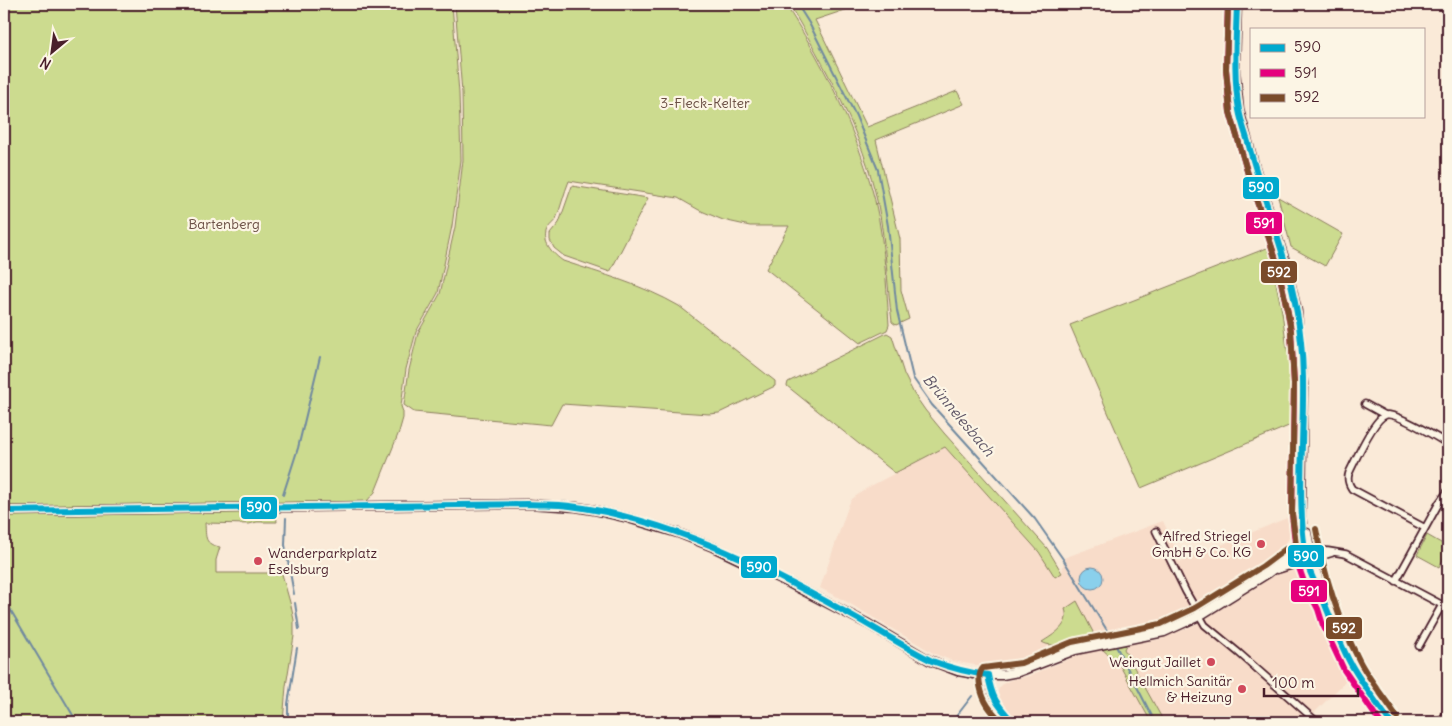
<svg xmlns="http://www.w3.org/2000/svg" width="1452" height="726" viewBox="0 0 1452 726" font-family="Delius,sans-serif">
<rect width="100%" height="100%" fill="#faead8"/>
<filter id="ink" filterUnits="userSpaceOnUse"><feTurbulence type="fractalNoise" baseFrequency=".02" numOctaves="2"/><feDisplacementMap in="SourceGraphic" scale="10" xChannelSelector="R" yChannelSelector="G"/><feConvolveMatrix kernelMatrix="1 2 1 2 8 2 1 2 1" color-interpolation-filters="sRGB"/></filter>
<g filter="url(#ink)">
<path fill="#f8dcc9" d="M945 447 1039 552 1055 577 1062 573 1064 558 1163 521 1179 556V562L1287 518 1290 527 1289 538 1281 552 1273 560 1186 618 1155 630 1117 636 1091 642 1025 665 980 666 953 661 935 654 847 602 820 588 849 504 852 499 867 488Z
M1292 567 1299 570 1309 583 1343 661 1352 675 1305 722H1164L1124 648 1126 645 1161 639 1193 626 1277 574Z
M1100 649 1106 651 1119 664 1151 722H1019L999 702 997 695 999 688 1003 684 1010 680 1029 676 1076 656Z"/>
<path fill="#ccdb8f" stroke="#8b7d5d" d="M4 4H452L459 93 461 160 452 226 438 293 416 332 406 369 401 406 403 412V418L399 432 375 492 366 502 4 508Z
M455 4H785C821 59 851 119 870 182 884 228 886 278 889 325L887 330 860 343 766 269 789 226H750L723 220 699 210 678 198 569 181C564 193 561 207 556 219 554 222 550 225 548 228 540 241 553 254 563 261 602 274 643 285 679 306L775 381V386L719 413 709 414 562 404 551 425 414 412 404 405 409 370 418 333 440 294 455 227 463 160 462 93Z
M789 4H863L815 20 867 127 957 91 964 104 876 140 900 239 901 290 909 319 896 325 892 322C887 283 886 244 878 205 864 135 824 65 789 4Z
M572 186 648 198 610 272 564 256 554 248 550 240V234L559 223Z
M1278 197 1343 234 1325 266 1291 247Z
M1267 248 1271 259 1282 312 1289 364 1291 425 1141 488 1070 325Z
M887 333 892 336 904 374 914 394 925 410 944 433 1047 548 1062 573 1055 577 1039 552 945 447 895 473 787 386 788 382Z
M270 511 276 514 277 522H257L249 524 205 523C206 538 204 544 220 547L216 560V573H279L282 574 291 606 294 620V636L286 686 283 722H4V514Z
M1427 535 1448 547V550L1439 567 1417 555Z
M1077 601 1093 632 1091 635C1079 639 1053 650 1042 642 1053 635 1071 625 1065 609Z
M1126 645 1124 649 1164 722H1151L1119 664 1102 649Z"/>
<path fill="#8ad0ec" stroke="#70899f" d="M1081 578a11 11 0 1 1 22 0a11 11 0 1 1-22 0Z"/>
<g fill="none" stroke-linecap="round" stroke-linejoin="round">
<path stroke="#70899f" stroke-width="2" d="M797 4 809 23 856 116 878 170 888 226 897 311 913 378 932 405 1035 519 1063 559 1113 640
M283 495 298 448 320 357
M286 518 285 545 294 594
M4 599 77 722
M295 603 299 629
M1115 644 1155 722
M955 718 972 696
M288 722V704L297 648"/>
<g stroke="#4a1f2b" stroke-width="9">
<path id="street" d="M1365 404 1385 415
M1425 528 1352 489C1348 483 1347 479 1349 473 1355 461 1374 418 1386 415 1395 412 1438 438 1448 444
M1156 531 1186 592 1205 625 1239 653 1317 722
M1311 550 1328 551 1346 554 1448 608
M1312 559 1332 553
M1396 581 1439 503 1448 491
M1419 646 1442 605
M988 675C992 704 996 702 1013 722
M1441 722 1448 710"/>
</g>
<g stroke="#4a1f2b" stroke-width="11">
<path id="secondary" d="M1237 4 1235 69 1239 110 1255 168 1285 261 1297 311 1303 384 1301 514 1305 551 1312 579 1326 606
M4 511 528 504 576 507 594 510 628 518 678 533 713 547 791 584 868 624 929 660 958 671 980 675H1002L1018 672 1075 650 1164 632 1199 616 1268 573 1292 555 1298 552 1311 550
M1307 533 1312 559 1321 589
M1277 569 1309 559
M1325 603 1331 621 1352 666 1390 722"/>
</g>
<use href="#street" stroke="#fcf5e5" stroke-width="5.5"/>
<use href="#secondary" stroke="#fcf5e5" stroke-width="8"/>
<g stroke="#fcf5e5" stroke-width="10">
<path id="bus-1" d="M1237 4C1236 39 1233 75 1239 110 1241 122 1246 134 1249 146 1264 202 1287 256 1297 313 1312 394 1293 477 1306 558 1309 576 1320 590 1326 607 1334 626 1341 647 1352 666 1363 685 1377 703 1390 722
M4 511 528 504C542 505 556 504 570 506 668 518 764 567 849 614 877 629 904 647 932 661 951 668 968 673 988 675
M988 675C992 699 997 704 1013 722"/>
</g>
<g stroke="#fcf5e5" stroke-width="10">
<path id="bus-2" d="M1228 4 1226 69 1230 112 1247 171 1277 263 1288 313 1291 331 1294 384 1292 514 1297 562 1304 582 1318 609 1323 625 1344 670 1380 722"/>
</g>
<g stroke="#fcf5e5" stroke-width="10">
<path id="bus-3" d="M1316 529C1324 575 1338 619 1359 660 1369 680 1385 698 1397 717
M1002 722C997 717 992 712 988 706 982 697 975 676 983 668L1021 663 1072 642 1161 624 1195 608 1263 566 1287 548 1296 545 1292 514 1294 384 1291 331 1288 313 1277 263 1247 171 1230 112 1226 69 1228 4"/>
</g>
<use href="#bus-1" stroke="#00a9ce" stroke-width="6"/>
<use href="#bus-2" stroke="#e5007d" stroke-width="6"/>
<use href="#bus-3" stroke="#7a4b2a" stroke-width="6"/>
</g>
</g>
<g fill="#d1495b" stroke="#fcf5e5" stroke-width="2">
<circle cx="1261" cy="544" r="5"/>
<circle cx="258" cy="561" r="5"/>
<circle cx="1211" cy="662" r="5"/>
<circle cx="1242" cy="689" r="5"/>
</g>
<g text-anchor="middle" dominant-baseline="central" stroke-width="4.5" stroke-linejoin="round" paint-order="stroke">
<g font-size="14" fill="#6a4e44" stroke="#fcf5e5">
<text x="705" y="103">3-Fleck-Kelter</text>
<text x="224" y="224">Bartenberg</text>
</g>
<g font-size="14" fill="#4a1f2b" stroke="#fcf5e5" text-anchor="end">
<text x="1251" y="536">Alfred Striegel<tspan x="1251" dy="16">GmbH &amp; Co. KG</tspan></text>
<text x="268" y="553" text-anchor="start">Wanderparkplatz<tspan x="268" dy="16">Eselsburg</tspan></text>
<text x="1201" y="662">Weingut Jaillet</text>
<text x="1232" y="681">Hellmich Sanitär<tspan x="1232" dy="16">&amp; Heizung</tspan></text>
</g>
<g font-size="15" font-style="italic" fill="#5d5465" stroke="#fcf5e5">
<text transform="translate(959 415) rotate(50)">Brünnelesbach</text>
</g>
</g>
<g stroke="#fcf5e5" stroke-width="2">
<rect x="1242" y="176" width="38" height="24" rx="5" fill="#00a9ce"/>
<rect x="1245" y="211" width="38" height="24" rx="5" fill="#e5007d"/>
<rect x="1260" y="260" width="38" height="24" rx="5" fill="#7a4b2a"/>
<rect x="240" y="496" width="38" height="24" rx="5" fill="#00a9ce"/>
<rect x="1287" y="544" width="38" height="24" rx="5" fill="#00a9ce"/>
<rect x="740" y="555" width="38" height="24" rx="5" fill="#00a9ce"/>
<rect x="1290" y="579" width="38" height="24" rx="5" fill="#e5007d"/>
<rect x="1325" y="616" width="38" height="24" rx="5" fill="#7a4b2a"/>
</g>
<g font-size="14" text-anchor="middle" font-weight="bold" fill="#fff">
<text x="1261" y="192">590</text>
<text x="1264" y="228">591</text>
<text x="1279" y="277">592</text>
<text x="259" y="512">590</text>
<text x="1306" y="561">590</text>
<text x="759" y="572">590</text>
<text x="1309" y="596">591</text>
<text x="1344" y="633">592</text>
</g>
<rect width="1452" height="726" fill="none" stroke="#fcf5e5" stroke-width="20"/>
<rect x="10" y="10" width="1432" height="706" fill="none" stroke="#4a1f2b" stroke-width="2" filter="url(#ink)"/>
<rect x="1250" y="28" width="175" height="90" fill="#fcf5e5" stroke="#b59f9b"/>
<rect x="1260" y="44" width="25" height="8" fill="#00a9ce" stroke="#b59f9b"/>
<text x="1294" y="52" font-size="15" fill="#4a1f2b">590</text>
<rect x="1260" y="69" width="25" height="8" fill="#e5007d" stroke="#b59f9b"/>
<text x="1294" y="78" font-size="15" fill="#4a1f2b">591</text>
<rect x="1260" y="94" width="25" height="8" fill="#7a4b2a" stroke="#b59f9b"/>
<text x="1294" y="102" font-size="15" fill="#4a1f2b">592</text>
<g transform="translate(52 52) rotate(209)" stroke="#fcf5e5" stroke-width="4" paint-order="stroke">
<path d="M0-4L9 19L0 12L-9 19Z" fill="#4a1f2b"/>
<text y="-8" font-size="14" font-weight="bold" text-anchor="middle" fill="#4a1f2b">N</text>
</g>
<path d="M1264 688v8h94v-8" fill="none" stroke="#4a1f2b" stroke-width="2.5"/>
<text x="1272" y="688" font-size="15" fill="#4a1f2b" stroke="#fcf5e5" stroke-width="4" paint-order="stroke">100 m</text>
</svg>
